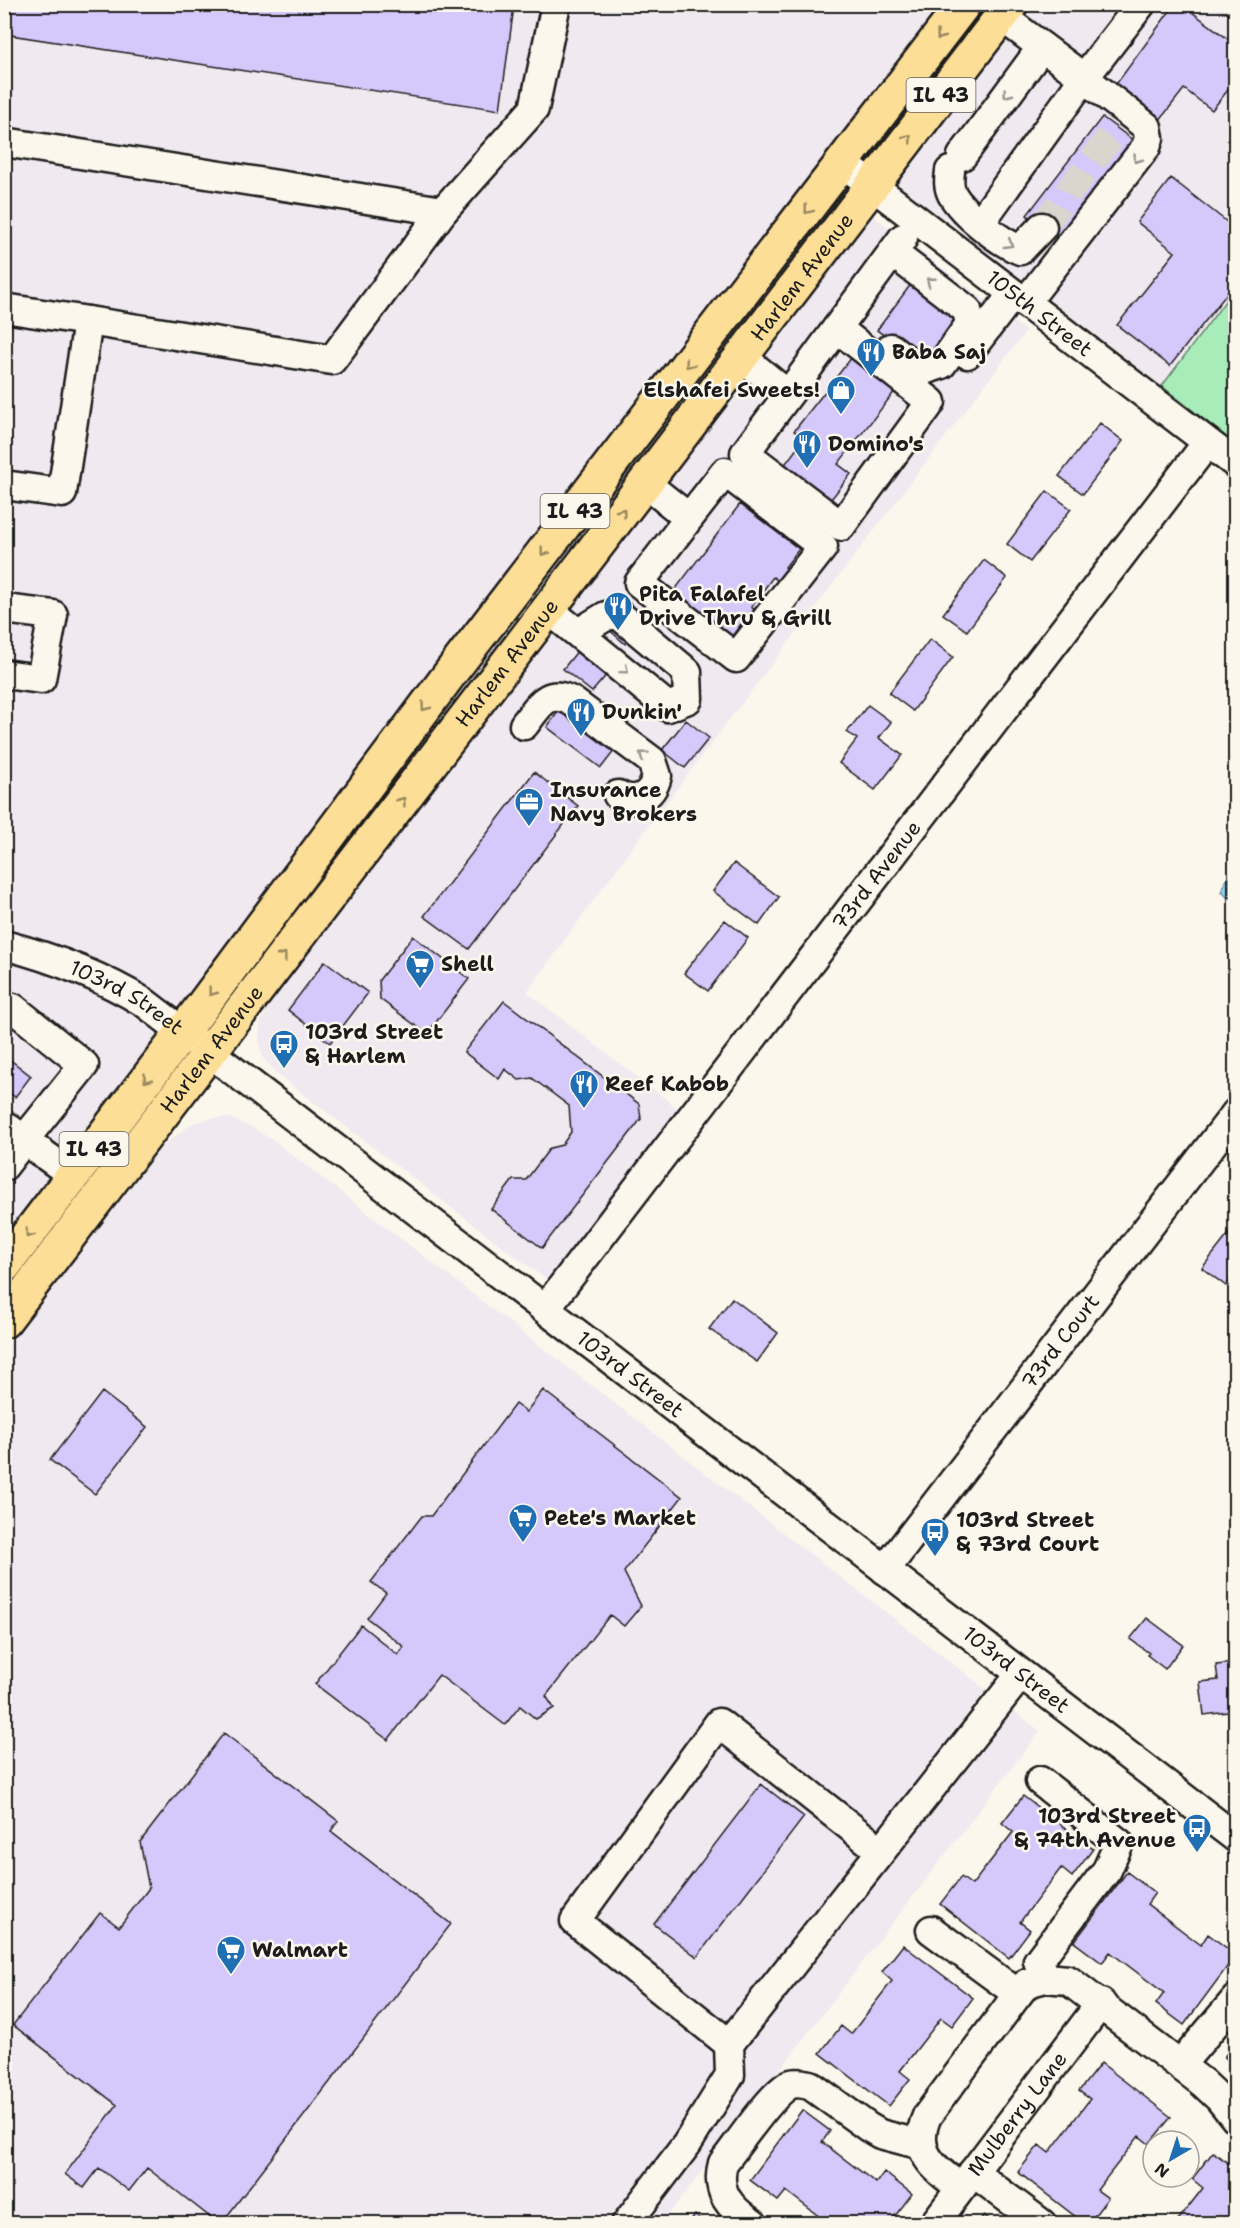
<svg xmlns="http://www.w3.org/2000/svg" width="1240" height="2228" viewBox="0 0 1240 2228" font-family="'Shantell Sans',sans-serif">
<rect width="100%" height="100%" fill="#fbf7ec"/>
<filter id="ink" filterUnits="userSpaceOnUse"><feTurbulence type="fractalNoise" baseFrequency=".0167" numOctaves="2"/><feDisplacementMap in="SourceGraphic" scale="12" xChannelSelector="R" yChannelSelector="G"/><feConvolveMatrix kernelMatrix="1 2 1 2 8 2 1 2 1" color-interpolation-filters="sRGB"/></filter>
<g filter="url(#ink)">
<path fill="#f0e9f0" d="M5 5H948L5 1249Z
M1027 5H1235V288L1162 386 891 179Z
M866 211 1026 331 634 845 527 992 689 1117 557 1288 277 1074 263 1058 259 1040 260 1024 267 1009 367 871Z
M212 1118H230L253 1128 274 1141 1040 1731 662 2223H5L4 1351 162 1146 193 1123Z"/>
<path fill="#a8edb9" stroke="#62846a" stroke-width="1.5" d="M1235 288V444L1162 386Z"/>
<path fill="#8dceee" stroke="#60879a" stroke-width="1.5" d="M1231 877H1235V899L1227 897 1222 891 1225 881Z"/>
<path fill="#d5c8fa" stroke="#1c1c1c" stroke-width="1.5" d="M4 4H504L514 6 500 110 4 34Z
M1175 4H1181L1236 45V80L1212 110 1184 89 1159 121 1114 87Z
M1102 117 1134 141 1058 239 1027 215Z
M1171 178 1236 229V282L1170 366 1117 325 1175 252 1137 222Z
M914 280 959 314 960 324 931 362 920 363 877 330Z
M856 352 899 386 838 464 851 474 828 503 783 467 804 439 794 431Z
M1100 423 1123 441 1083 494 1059 476Z
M1047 491 1071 509 1030 562 1007 544Z
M740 504 799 549 785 567 791 571 781 583 773 577 751 607 758 612 749 624 744 620 729 640 671 595Z
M984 560 1007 578 967 631 943 614Z
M611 619 631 637 625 644 605 626Z
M930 639 953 657 913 711 889 693Z
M579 649 608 673 592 692 563 669Z
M868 705 891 722 879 738 902 755 875 790 839 763 857 739 847 732Z
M561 708 615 750 601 768 547 727Z
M686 720 709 738 685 768 662 750Z
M534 772 578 806 469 949 424 916Z
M734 863 779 897 759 925 713 891Z
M725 920 748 938 708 991 684 973Z
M413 936 469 979 427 1034 380 999 379 980Z
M325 961 368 993 330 1043 288 1010Z
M504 1001 639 1104 641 1119 542 1248 491 1209 513 1180H526L550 1148 562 1145 571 1132 569 1106 532 1078 519 1080 505 1069 499 1079 464 1052Z
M4 1055 31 1076 15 1097 4 1089Z
M1236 1225V1273L1226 1286 1202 1268Z
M732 1298 778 1333 757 1362 709 1329Z
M543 1390 682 1497 624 1572 641 1606 624 1626 610 1615 546 1696 554 1708 536 1719 520 1706 505 1725 439 1675 388 1740 315 1684 361 1625 398 1655 404 1647 367 1618 386 1593 371 1582 422 1516H431L515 1404 526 1412Z
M102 1392 147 1427 95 1494 50 1460Z
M1147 1618 1183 1645 1165 1669 1147 1655 1149 1653 1130 1639Z
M1236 1663V1711L1204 1715 1200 1682 1218 1680 1216 1665Z
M224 1733 338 1821 331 1831 451 1924 221 2224H219L147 2168 129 2191 99 2168 84 2188 65 2174 117 2105 13 2025 100 1913 119 1927 149 1888 140 1842Z
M761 1784 804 1817 697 1957 654 1924Z
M1023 1796 1093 1849 1072 1877 1061 1868 1020 1922 1030 1930 1009 1958 940 1904 961 1877 972 1885 1013 1832 1002 1823Z
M1127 1872 1155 1893 1147 1904 1201 1945 1208 1934 1236 1955 1184 2025 1156 2004 1164 1993 1110 1952 1102 1963 1074 1942Z
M903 1945 973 1998 952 2026 941 2018 900 2071 910 2079 889 2106 820 2053 841 2026 851 2034 892 1981 882 1972Z
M1236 2041V2065L1224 2057Z
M1101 2063 1171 2117 1149 2144 1139 2136 1097 2190 1108 2198 1088 2224H1085L1018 2172 1039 2145 1049 2153 1090 2099 1079 2091Z
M802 2110 830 2131 822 2142 876 2183 884 2172 912 2194 889 2224H829L786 2191 778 2201 750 2180Z
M1213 2152 1236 2169V2224H1175L1203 2188 1192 2179Z
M695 2215 706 2224H689Z
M984 2215 995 2224H977Z"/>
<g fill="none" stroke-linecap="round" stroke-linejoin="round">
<path stroke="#dad6cd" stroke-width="28" stroke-dasharray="28 14" stroke-linecap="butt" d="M1042 227 1117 128"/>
<g stroke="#1c1c1c" stroke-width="33">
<g id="minor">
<path d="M1002 17 1084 78 1141 4"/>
<path d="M4 142 443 211"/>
<path d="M962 156 1042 47"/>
<path id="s1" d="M844 164 1236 464"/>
<path d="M950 171C949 179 948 186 952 194 963 214 1000 242 1020 250L1042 227"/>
<path d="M980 223 1084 78 1147 127 1149 138 1146 147 1025 303"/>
<path d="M4 308 88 321 62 493 4 485"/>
<path d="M88 321 332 360 443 211 534 109 556 4"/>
<path d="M837 328 903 238"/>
<path d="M891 348 921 371 942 364 970 324 967 310 893 253"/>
<path d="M967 354 1013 294"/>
<path d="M741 356 788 395 837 328 931 402 841 526 745 453 788 395"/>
<path d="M645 483 689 518 639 583 736 658 823 547 725 472 689 518"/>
<path d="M4 609 53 615 41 679 4 674"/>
<path d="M548 609 668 707 688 699 687 672 618 614 606 616 580 632"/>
<path d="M524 725C539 706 547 687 573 702L652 761 657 776C652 796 637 805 618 795"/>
<path id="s2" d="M4 945C54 958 101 976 145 1003L1236 1838"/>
<path d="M4 1006 13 1008 84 1065 24 1140 74 1176"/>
<path d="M4 1125 24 1140 4 1166"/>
<path id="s3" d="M545 1309 1207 443"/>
<path id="s4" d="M885 1570 1236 1113"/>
<path d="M1040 1781 1119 1843 1107 1870 1038 1961 1045 1978"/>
<path d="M881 1851 719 1723 575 1921 729 2044 1021 1674"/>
<path d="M931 1930 1018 1994"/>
<path d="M1181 2064 1236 1999"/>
<path d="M973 2172 1042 2224"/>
<path d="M961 2188C934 2168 911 2152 927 2116L1018 1994 1027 1983 1045 1978 1068 1980 1203 2083 1219 2098 1236 2119"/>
<path d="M626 2224 687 2144 730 2075 729 2044"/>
<path d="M753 2224C730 2208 715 2192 723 2163 737 2146 772 2092 791 2084 797 2082 804 2084 810 2085L868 2127 880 2134 922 2145"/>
<path id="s5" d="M934 2224 1101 2003"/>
</g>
</g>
<g stroke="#1c1c1c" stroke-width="38">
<g id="major">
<path d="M4 1266 183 1032 452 671 964 4"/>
<path id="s6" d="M4 1321 1011 4"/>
</g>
</g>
<use href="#minor" stroke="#fbf7ec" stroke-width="28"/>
<use href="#major" stroke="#fdde96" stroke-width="33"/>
</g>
<defs><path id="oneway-chevron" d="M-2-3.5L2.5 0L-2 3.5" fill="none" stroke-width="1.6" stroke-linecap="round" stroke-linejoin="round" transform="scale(1.5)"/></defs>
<g stroke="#98875f">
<use href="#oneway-chevron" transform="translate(940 36) rotate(127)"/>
<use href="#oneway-chevron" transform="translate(908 138) rotate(-52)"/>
<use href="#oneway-chevron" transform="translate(808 210) rotate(128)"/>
<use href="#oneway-chevron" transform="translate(689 364) rotate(128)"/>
<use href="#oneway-chevron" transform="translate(622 512) rotate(-53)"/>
<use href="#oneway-chevron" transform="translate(544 552) rotate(128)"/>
<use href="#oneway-chevron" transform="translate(425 707) rotate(127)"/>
<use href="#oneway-chevron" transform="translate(402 801) rotate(-53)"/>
<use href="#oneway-chevron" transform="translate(283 956) rotate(-53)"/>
<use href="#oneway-chevron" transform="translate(212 992) rotate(127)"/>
<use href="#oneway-chevron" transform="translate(147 1079) rotate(127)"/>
<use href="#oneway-chevron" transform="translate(29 1234) rotate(127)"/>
</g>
<g stroke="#97948e">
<use href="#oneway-chevron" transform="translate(1007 94) rotate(127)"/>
<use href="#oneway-chevron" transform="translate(1137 159) rotate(127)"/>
<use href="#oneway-chevron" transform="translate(1009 244) rotate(30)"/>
<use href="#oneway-chevron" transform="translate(930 281) rotate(-142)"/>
<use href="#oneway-chevron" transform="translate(625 670) rotate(40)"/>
<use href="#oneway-chevron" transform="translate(643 755) rotate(-143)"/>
</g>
</g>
<defs>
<g id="restaurant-pin" transform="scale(1.5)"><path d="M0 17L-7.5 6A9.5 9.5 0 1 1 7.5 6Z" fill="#1f6fb2" stroke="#fbf7ec"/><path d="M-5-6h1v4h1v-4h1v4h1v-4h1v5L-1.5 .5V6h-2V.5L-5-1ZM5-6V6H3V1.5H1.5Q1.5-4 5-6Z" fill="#fff"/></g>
<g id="shop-pin" transform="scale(1.5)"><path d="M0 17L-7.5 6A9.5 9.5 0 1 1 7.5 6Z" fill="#1f6fb2" stroke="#fbf7ec"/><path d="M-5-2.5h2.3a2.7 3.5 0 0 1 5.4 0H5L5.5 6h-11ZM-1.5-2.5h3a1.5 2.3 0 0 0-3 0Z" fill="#fff"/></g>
<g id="office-pin" transform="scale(1.5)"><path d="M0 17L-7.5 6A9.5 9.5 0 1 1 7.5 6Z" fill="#1f6fb2" stroke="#fbf7ec"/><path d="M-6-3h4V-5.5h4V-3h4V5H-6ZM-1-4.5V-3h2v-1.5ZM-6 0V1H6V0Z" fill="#fff"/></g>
<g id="supermarket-pin" transform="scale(1.5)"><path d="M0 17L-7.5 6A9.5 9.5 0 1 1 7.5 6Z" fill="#1f6fb2" stroke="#fbf7ec"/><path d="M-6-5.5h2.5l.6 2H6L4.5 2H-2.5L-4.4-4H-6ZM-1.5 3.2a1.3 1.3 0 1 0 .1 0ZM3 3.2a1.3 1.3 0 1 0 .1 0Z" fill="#fff"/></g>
<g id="bus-pin" transform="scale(1.5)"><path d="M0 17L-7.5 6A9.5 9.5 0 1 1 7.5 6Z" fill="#1f6fb2" stroke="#fbf7ec"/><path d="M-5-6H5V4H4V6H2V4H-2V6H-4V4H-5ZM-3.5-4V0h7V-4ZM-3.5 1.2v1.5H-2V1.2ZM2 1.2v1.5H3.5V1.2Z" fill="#fff"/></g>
</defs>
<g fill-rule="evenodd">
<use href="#restaurant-pin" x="871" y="352"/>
<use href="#shop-pin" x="841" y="390"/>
<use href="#restaurant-pin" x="807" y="444"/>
<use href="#restaurant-pin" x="618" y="606"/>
<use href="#restaurant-pin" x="581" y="712"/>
<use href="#office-pin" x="529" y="802"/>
<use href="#supermarket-pin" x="420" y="964"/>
<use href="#bus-pin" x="284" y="1044"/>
<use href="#restaurant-pin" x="584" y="1084"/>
<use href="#supermarket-pin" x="523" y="1518"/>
<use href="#bus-pin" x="935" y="1532"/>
<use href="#bus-pin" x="1197" y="1828"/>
<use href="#supermarket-pin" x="231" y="1950"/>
</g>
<g text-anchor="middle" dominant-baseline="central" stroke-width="5" stroke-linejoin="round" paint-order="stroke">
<g fill="#fbf7ec" stroke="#5f5e5a" stroke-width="1.5">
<rect x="906.5" y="78" width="69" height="34" rx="4.5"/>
<rect x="540.5" y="494" width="69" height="34" rx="4.5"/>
<rect x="59.5" y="1132" width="69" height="34" rx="4.5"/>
</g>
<g font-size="20" font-weight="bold" fill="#1c1c1c">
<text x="941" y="95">IL 43</text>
<text x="575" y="511">IL 43</text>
<text x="94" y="1149">IL 43</text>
</g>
<g font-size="21" fill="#1c1c1c" stroke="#fbf7ec">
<text stroke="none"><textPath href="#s6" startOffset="1314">Harlem Avenue</textPath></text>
<text stroke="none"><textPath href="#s1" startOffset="246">105th Street</textPath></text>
<text stroke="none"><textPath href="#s6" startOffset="828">Harlem Avenue</textPath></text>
<text stroke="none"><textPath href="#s3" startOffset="546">73rd Avenue</textPath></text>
<text stroke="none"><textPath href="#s2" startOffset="134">103rd Street</textPath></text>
<text stroke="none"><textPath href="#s6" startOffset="342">Harlem Avenue</textPath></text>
<text stroke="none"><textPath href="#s4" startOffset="288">73rd Court</textPath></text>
<text stroke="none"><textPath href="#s2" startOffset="764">103rd Street</textPath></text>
<text stroke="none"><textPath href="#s2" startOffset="1250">103rd Street</textPath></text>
<text stroke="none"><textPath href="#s5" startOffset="138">Mulberry Lane</textPath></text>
</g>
<g font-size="21" font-weight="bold" fill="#1c1c1c" stroke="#fbf7ec" text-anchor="start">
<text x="892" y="352">Baba Saj</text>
<text x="820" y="390" text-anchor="end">Elshafei Sweets!</text>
<text x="828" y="444">Domino's</text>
<text x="639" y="594">Pita Falafel<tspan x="639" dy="24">Drive Thru &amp; Grill</tspan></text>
<text x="602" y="712">Dunkin'</text>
<text x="550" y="790">Insurance<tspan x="550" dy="24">Navy Brokers</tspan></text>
<text x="441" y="964">Shell</text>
<text x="305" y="1032">103rd Street<tspan x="305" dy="24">&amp; Harlem</tspan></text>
<text x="605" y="1084">Reef Kabob</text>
<text x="544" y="1518">Pete's Market</text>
<text x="956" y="1520">103rd Street<tspan x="956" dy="24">&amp; 73rd Court</tspan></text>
<text x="1176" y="1816" text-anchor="end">103rd Street<tspan x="1176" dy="24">&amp; 74th Avenue</tspan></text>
<text x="252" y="1950">Walmart</text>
</g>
</g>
<rect width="1240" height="2228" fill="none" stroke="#fbf7ec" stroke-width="24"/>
<rect x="12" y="12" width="1216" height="2204" fill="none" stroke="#1c1c1c" stroke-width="2" filter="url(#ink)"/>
<g transform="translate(1171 2159) rotate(219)"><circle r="28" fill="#fbf7ec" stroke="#a29f99" stroke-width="1.5"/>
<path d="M0-4.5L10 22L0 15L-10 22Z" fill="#1f6fb2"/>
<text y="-9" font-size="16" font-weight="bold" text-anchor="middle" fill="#1c1c1c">N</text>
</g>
</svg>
